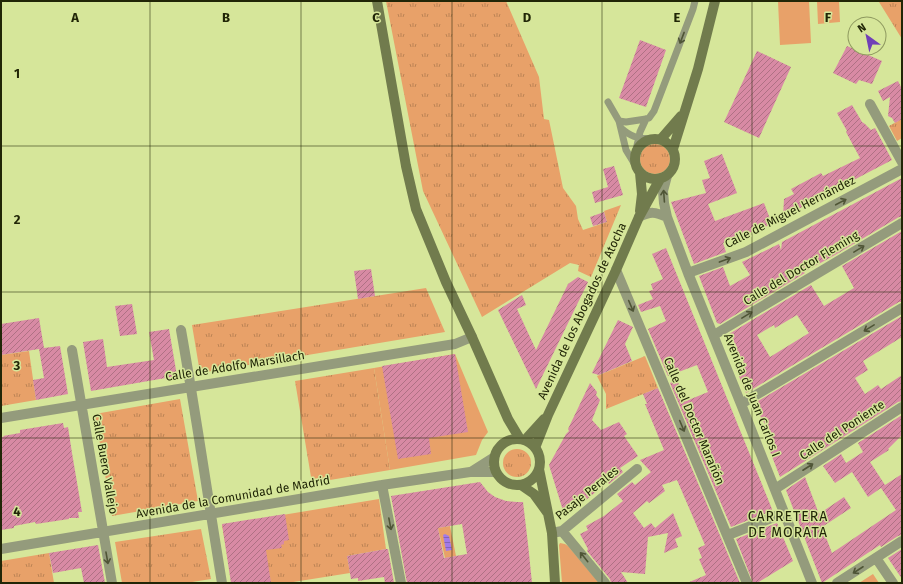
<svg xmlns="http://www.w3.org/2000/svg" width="903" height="584" viewBox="0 0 903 584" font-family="'Fira Sans',sans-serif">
<defs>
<pattern id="grass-tufts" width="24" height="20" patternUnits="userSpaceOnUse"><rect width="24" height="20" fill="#e8a169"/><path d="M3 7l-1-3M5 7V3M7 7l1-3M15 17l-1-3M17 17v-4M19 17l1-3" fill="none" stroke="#bc8354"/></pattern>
<pattern id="water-rules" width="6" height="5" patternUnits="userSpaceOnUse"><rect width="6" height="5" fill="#a27ae8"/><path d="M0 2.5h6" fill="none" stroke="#8464ba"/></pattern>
<pattern id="building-hatch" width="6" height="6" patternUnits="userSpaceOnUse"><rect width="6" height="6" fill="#d88aa4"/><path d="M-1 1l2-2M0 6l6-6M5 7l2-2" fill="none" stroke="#af7184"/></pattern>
</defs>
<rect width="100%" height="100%" fill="#d6e69a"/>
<path fill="url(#grass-tufts)" d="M386 1H506L539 77 544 119 549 120 563 188 576 206 578 219 583 230 607 222 604 211 621 205 591 277 578 271 579 265 570 263 482 317 423 191Z
M879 1H902V39L879 2Z
M902 119V138L897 141 889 126Z
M640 159a15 15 0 1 1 30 0a15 15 0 1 1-30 0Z
M426 288 445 332 200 373 192 325Z
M29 351 36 400 1 406V355Z
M645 356 658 388 606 409V394L597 376Z
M374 368 390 470 312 483 295 381Z
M180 399 198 501 112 516 95 414Z
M503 463a14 14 0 1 1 28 0a14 14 0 1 1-28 0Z
M379 499 386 549 347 556 350 573 287 583H232L222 525Z
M201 529 211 579 186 583H122L115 542Z
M49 553 54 583H1V561Z"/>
<path fill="#e8a169" d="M778 1H809L811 43 780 45Z
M817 1H839L840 22 818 24Z
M455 354 488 432 482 440 476 455 390 470 374 368Z
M450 526 456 556 445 558 438 528Z
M560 543 565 544 568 546 599 583H562L559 545Z
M873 574 879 583H859Z"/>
<path fill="url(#water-rules)" d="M445 534 449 536 452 550 446 551 443 535Z"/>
<path fill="url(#building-hatch)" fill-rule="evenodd" d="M640 40 666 50 646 107 619 98Z
M847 46 882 61 872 84 859 80 856 84 833 73Z
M757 51 791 67 759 138 724 122Z
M898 81 902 89V119L895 123 892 118 888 116 890 97 883 101 878 91Z
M852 105 862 122 865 124 871 130 875 128 892 160 783 217 784 199 794 194 791 189 821 173 823 176 860 158 846 132 847 131 837 113Z
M722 154 737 193 708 204 715 221 764 203 772 224 723 243 726 252 694 264 671 202 706 193 702 180 710 178 704 161Z
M614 166 623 195 595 203 592 192 608 187 603 169Z
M902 178V217H899L835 255 804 272 805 273 720 324 717 323 699 276 723 267 730 286 750 275 742 262 779 244 781 250 782 242Z
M604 212 607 222 593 226 590 217Z
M902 231V302H899L746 393 735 367 744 362 735 348 737 347 729 334 811 285 824 306 854 288 842 266ZM797 315 809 333 770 357 757 335 774 325 775 328Z
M666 248 772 509V511L731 527 670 383 677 380 686 401 708 392 697 365 668 376 648 329 666 321 660 306 641 312 638 305 653 299 649 291 653 290 651 284 663 279 652 254Z
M371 269 375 296 358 299 354 271Z
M578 277 588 282 536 389 498 310 522 295 526 305 517 309 536 350 568 284Z
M132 304 137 334 120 336 115 306Z
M902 316V337L863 361 868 370 855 378 865 394 878 385 881 389 902 375V401L898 402 780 477 764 436 771 434 753 404Z
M39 318 44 348 60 346 68 394 36 400 33 380 44 378 39 349 1 355V324Z
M618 320 633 327 625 344 632 361 599 375 592 373Z
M169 329 177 376 91 391 83 342 103 339 107 367 154 360 149 332Z
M455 354 468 432 429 438 431 454 398 459 382 366Z
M590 383 597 392 596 395 600 400 592 420 601 430 619 422 627 434 624 436 638 456 620 468 623 472 609 484 608 482 565 517 549 465 566 434 569 431 568 429Z
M658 388 740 583H687L706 575 699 559 702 558 698 548 705 545 677 480 662 485 665 491 649 503 647 501 633 513 644 528 651 523 655 528 673 513 682 536 675 539 678 547 664 553 668 533 648 537 645 574 621 572 628 583H611L610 579 587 551 588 549 580 534 588 530 586 526 604 516 623 501 617 494 632 482 635 485 651 472 640 460 664 450 645 404H647L643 394Z
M902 415V435L888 449 889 450 870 462 885 485 902 474V535L898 536 881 547 880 545 822 583 786 490 805 477 819 514 844 497 851 508 822 527 832 553 896 510 881 488 868 497 852 472 835 483 823 466 841 454 846 463 863 452 858 443Z
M63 423 64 428 68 427 72 453 82 512H78L79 518H69V519L36 524 35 522 14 526V528L1 530V437H4L3 436 20 433V430Z
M480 482 488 492 495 497 506 501 517 502H523L528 544 532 583H407L391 496ZM462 524 467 554 444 558 438 528Z
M285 514 289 540 284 541V544L281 545 282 548 266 550 271 583H231L222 524Z
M777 523 793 561 757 583H753L736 539Z
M98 545 105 583H84L81 568 53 573 49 553Z
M386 549H388L394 583H385L384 577 358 581V578L351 579 347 556Z
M902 549V579L888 558Z"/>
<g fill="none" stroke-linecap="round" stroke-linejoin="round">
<path stroke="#949b7c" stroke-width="7" d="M608 102 619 121 626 150 637 168
M619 121 626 122 646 119 649 118 654 111 693 9 695 1
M621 128C631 137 637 138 649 139
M636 150 640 132 646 119"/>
<path stroke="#949b7c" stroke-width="10" d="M870 104 902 162
M667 176 663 191 664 203 667 217 688 273 741 404 812 583
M639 217C651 211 655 212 667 217
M616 270 747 583
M688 273 746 252 902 169
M181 330C196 414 208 499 222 583
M714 335 902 223
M72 350 112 583
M741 404 902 308
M1 418 455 344 472 337
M471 472 493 458
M382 485 401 583
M775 489 902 407
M562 531 605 583
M552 533 562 531 637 469
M728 535 784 513
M1 549 382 485 470 472H495
M876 558 893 583
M837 583 902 541"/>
<path stroke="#717b4d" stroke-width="10" d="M377 1 406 166 416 209 446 282 472 337 508 419 520 439
M635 159a20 20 0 1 1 40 0a20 20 0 1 1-40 0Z
M661 139 681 116
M673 149 698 69 715 1
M640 211 642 194 640 173
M494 462a23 23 0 1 1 46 0a23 23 0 1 1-46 0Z
M525 440 544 419
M535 448 548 415 616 270 639 217 660 179
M539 469 552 533 555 583
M521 485 534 494 547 512"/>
</g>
<defs><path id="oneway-shaft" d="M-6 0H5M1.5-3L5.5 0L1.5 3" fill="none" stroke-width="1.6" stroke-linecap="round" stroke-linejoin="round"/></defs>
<g stroke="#4f5536">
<use href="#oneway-shaft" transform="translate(682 38) rotate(111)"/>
<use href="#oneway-shaft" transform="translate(664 196) rotate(-94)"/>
<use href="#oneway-shaft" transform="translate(841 202) rotate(-28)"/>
<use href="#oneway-shaft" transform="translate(859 249) rotate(-31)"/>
<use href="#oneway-shaft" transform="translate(725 260) rotate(-20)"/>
<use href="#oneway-shaft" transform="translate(631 306) rotate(67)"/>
<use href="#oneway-shaft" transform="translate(747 315) rotate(-31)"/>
<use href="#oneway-shaft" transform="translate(869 328) rotate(149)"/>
<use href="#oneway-shaft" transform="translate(682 426) rotate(67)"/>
<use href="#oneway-shaft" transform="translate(808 467) rotate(-33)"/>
<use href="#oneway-shaft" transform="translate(390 524) rotate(79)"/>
<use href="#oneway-shaft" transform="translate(584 557) rotate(-129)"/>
<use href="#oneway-shaft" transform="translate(107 558) rotate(80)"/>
<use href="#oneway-shaft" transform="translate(858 570) rotate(147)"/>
</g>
<path fill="none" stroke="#212607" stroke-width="1" stroke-opacity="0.55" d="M150 1V583M301 1V583M452 1V583M602 1V583M752 1V583M1 146H902M1 292H902M1 438H902"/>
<g text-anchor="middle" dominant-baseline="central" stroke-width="3" stroke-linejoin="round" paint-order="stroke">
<g font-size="12" fill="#212607" stroke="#d6e69a">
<text transform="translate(790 212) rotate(-27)">Calle de Miguel Hernández</text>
<text transform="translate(801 268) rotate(-31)">Calle del Doctor Fleming</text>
<text transform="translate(582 311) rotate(-65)">Avenida de los Abogados de Atocha</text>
<text transform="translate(235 366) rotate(-9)">Calle de Adolfo Marsillach</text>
<text transform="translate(752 395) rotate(68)">Avenida de Juan Carlos I</text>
<text transform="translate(694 421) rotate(67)">Calle del Doctor Marañón</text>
<text transform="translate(842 430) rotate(-33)">Calle del Poniente</text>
<text transform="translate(105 464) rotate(80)">Calle Buero Vallejo</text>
<text transform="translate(587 493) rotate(-39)">Pasaje Perales</text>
<text transform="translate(233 497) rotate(-10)">Avenida de la Comunidad de Madrid</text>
</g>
<g font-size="14" letter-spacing="1" fill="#212607" stroke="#d6e69a">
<text x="788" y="516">CARRETERA<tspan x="788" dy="16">DE MORATA</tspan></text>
</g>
</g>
<g font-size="13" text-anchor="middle" font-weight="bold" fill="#212607" stroke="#d6e69a" stroke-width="3" stroke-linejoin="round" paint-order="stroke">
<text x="75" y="22">A</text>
<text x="226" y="22">B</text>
<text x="376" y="22">C</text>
<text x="527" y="22">D</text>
<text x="677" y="22">E</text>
<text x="828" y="22">F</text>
<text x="17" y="78">1</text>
<text x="17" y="224">2</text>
<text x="17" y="370">3</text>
<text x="17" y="516">4</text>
</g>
<rect width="903" height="584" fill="none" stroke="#212607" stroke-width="4"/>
<g transform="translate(867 36) rotate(327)"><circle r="19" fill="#d6e69a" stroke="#8e995f"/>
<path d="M0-3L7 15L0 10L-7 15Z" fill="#703fb7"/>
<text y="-6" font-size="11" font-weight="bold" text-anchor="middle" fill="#212607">N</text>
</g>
</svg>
